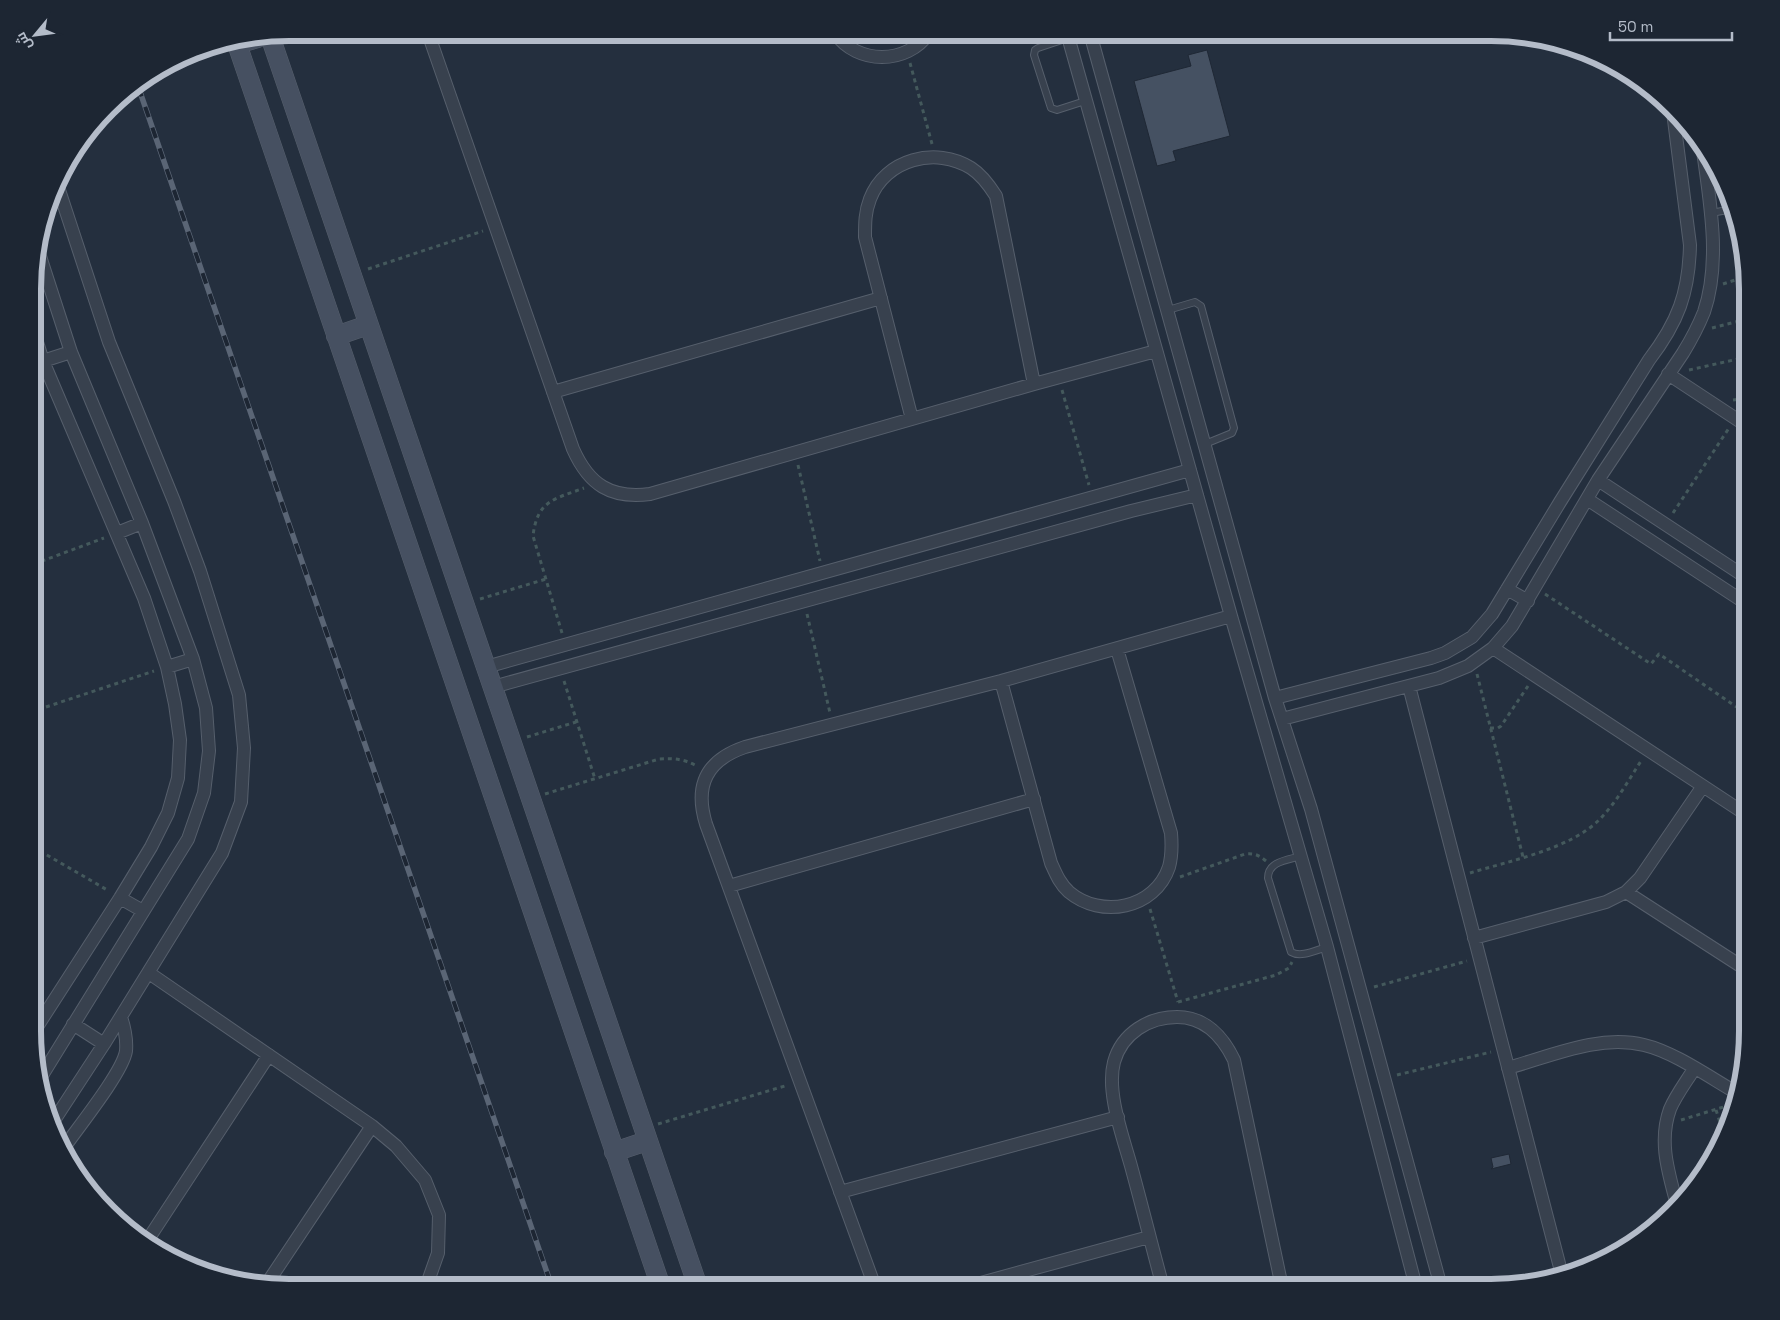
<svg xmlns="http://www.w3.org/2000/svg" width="1780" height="1320" viewBox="0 0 1780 1320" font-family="'Space Grotesk',Cairo,sans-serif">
<rect width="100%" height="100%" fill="#242f3e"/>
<path fill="#455162" stroke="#1f2835" d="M1207 50 1230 136 1173 151 1176 161 1157 166 1134 81 1191 66 1188 55Z
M1509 1154 1511 1164 1491 1169 1493 1167 1491 1158Z"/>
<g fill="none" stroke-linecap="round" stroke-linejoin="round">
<g stroke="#565f6c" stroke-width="8">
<path id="lane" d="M1068 38 1038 48 1035 50 1034 55 1051 108 1057 110 1085 101
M1711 213 1733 209
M1168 310 1195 302 1201 306 1234 428 1232 433 1205 444
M1301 856C1288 860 1268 861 1268 878L1291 952C1301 958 1316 950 1327 947"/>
</g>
<g stroke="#565f6c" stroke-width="14">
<path id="street" d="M428 33 573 449C589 485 611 499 650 494L1034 384 1156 351
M835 33C857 65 907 65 929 33
M1067 33 1231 616 1327 947 1416 1287
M1090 33 1275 698 1311 809 1441 1287
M37 247 71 352 142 523 193 659 206 708 209 751 204 793 188 839 41 1077
M43 361 71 352
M1668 374 1747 426
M553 392 881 298
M912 419 865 237C865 223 865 212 870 199 885 159 936 146 971 168 982 175 989 185 996 196L1034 384
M1598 480 1747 578
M1587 499 1747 604
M117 533 142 523
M1507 589 1528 601
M1493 648 1747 815
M167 667 193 659
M486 667 1190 470
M1001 681 1051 863C1056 874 1060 884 1069 892 1101 919 1155 909 1169 867 1172 856 1172 845 1171 833L1117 649
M1409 686 1562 1275
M493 687 1131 511 1197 495
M1275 698 1431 658 1445 653 1472 637 1492 614 1560 502 1649 360C1678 322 1689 293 1690 245L1673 112
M1282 719 1439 678 1468 666 1493 648 1512 626 1598 480 1683 353C1691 340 1698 327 1704 312 1721 262 1710 202 1703 151
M34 768 37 736 34 712
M729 886 1034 799
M1626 892 1747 970
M120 898 143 911
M1474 938 1606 902 1626 892 1640 878 1703 786
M149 973 372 1126 396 1146 425 1180 439 1215 438 1253 426 1287
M73 1024 104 1044
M33 1033 120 898 151 847 168 813 178 778 180 740 175 704 167 667 144 598 43 361 35 336
M1508 1068C1551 1056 1599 1034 1644 1045 1674 1052 1709 1077 1737 1093
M53 1122 104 1044 222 853 241 802 244 748 239 695 200 571 174 501 109 342 58 187
M63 1149C76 1130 123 1072 126 1051 127 1039 125 1029 121 1017
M840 1192 1118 1117
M1677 1205C1669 1174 1658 1142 1670 1109 1676 1095 1686 1082 1694 1069
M147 1241 269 1055
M266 1285 372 1126
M875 1287 706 824C694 785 707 760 745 747L1001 681 1231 616
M966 1287 1149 1237
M1163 1287C1152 1247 1142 1206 1131 1166 1123 1137 1106 1092 1114 1062 1122 1033 1149 1017 1177 1017 1205 1017 1223 1037 1234 1060L1282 1287"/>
</g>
<g stroke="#565f6c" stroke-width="20">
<path id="secondary" d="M270 36 698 1287
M236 41 661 1287
M237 44 258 38
M336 336 368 325
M614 1152 647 1141"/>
</g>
<path stroke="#44595c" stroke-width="3" stroke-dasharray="4 4" stroke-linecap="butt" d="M910 63 932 144
M1729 221 1747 303
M368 269 483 231
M1723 284 1741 278
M1712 328 1747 319
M1689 370 1747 357
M1062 390 1089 485
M1733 400 1747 398
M798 465 820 561
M1673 513 1729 428
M34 564 104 538
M1545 594 1651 664 1659 654 1747 714
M480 599 546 579
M807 614 830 713
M562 633 533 536C537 500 555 499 584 488
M1477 674 1523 857
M564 681 595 779
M46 707 154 671
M1490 728H1498L1501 726 1528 686
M527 737 576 722
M545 794 659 759C674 758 684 759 697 766
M33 847 109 891
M1470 873C1509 861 1570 849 1599 820 1616 803 1628 781 1641 761
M1180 877 1245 854C1254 853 1259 855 1266 861
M1150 909 1178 1002
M1374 987 1467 961
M1178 1002 1276 975 1289 968 1292 962
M1397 1075 1491 1052
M1716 1110 1724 1135
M1681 1120 1730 1105
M658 1124 788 1085"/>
<use href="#lane" stroke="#38414e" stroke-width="6"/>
<use href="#street" stroke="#38414e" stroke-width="12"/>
<use href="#secondary" stroke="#465061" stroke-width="19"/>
<g stroke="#5a6575" stroke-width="5.5">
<path id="rail" d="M138 86 552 1287"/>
</g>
<use href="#rail" stroke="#1d2633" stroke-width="4" stroke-dasharray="11" stroke-linecap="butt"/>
</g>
<path d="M0 0H1780V1320H0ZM289 41H1491A248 248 0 0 1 1739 289V1031A248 248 0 0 1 1491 1279H289A248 248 0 0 1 41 1031V289A248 248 0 0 1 289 41Z" fill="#1d2633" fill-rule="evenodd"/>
<path fill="none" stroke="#b4bcc9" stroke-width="6" d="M289 41H1491A248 248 0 0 1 1739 289V1031A248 248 0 0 1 1491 1279H289A248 248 0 0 1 41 1031V289A248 248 0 0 1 289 41Z"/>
<g transform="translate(35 35) rotate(241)" stroke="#1d2633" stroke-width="4" paint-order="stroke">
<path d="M0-4L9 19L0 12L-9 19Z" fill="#b4bcc9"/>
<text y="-8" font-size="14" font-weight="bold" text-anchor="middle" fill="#b4bcc9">ش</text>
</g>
<path d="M1610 32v8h122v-8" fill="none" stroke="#b4bcc9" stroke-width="2.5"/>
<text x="1618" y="32" font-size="15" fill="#b4bcc9" stroke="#1d2633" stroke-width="4" paint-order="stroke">50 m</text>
</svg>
